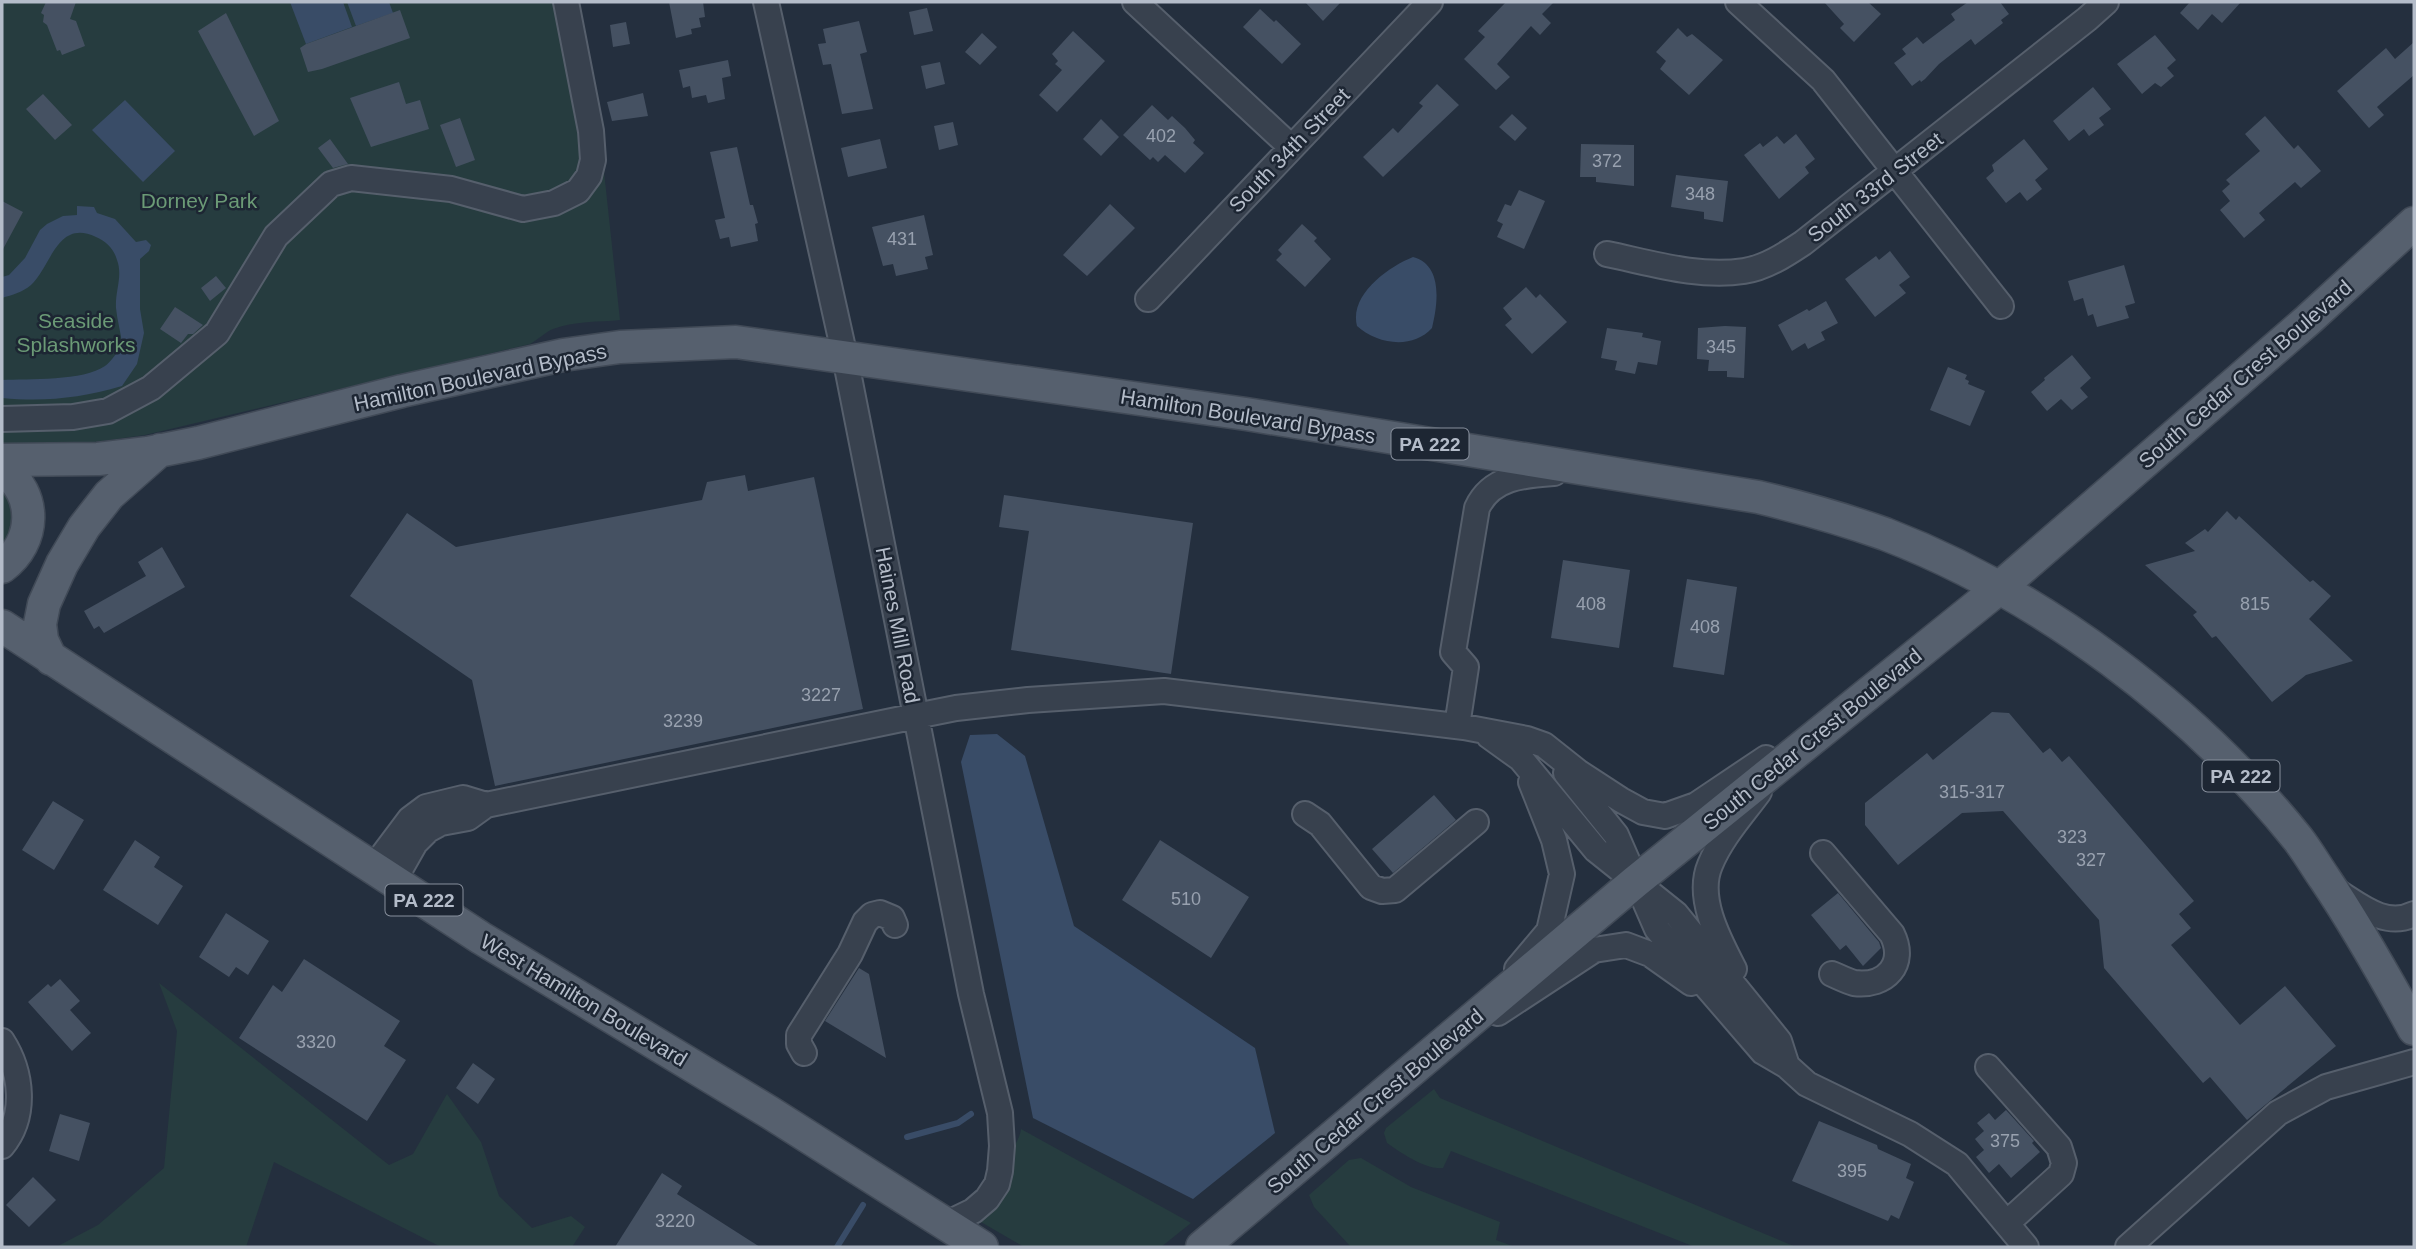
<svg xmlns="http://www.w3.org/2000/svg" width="2416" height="1249" viewBox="0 0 2416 1249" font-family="Helvetica,sans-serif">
<rect width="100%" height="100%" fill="#242f3e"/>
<path fill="#263c3f" d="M2 2H578L595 88 620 320C600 322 573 321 553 329 544 333 539 339 530 344L145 435 88 443 2 445Z
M2 477 20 509 2 555Z
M159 983 389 1165 413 1154 447 1094 481 1142 499 1196 532 1228 571 1216 585 1227 572 1247H441L274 1162 246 1247H56L98 1225 164 1168 177 1031Z
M1434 1089 1440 1098 1796 1247H1695L1451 1151 1443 1168C1426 1170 1401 1153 1387 1143L1384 1133 1386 1128Z
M1021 1129 1191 1223 1161 1247H1024L981 1222 980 1218C1014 1198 1004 1183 1013 1151 1015 1143 1020 1138 1021 1129Z
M1361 1158 1411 1187 1500 1222 1496 1240 1515 1247H1351L1314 1207 1309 1195 1349 1160Z"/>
<path fill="#394c67" d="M290 2H343L352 27 306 44Z
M347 2H389L393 13 356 26Z
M125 100 175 151 143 182 92 130Z
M77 206 94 207 97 213 115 219 136 242 146 240 151 245 149 251 140 259V309L144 333 137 364 122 386C80 398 46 402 2 398V380C28 379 84 381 105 366 112 361 117 352 122 345 121 332 117 320 116 308 115 291 123 276 117 260 114 249 106 241 96 237 57 218 51 267 31 285 23 292 12 295 2 298V277L9 275 25 258 40 230 47 224 63 216 77 215Z
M1413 257C1443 265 1438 303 1432 328 1412 350 1377 344 1357 326 1349 295 1388 267 1413 257Z
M997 734 1025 756 1074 926 1255 1048 1275 1133 1193 1199 1033 1118 961 762 970 735Z"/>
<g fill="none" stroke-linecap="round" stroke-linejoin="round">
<path stroke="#394c67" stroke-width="6" d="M907 1137 958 1123 971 1114
M837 1247 863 1205"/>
</g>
<path fill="#455162" d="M46 2H76L70 19 76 21 85 46 62 55 60 50 57 51 47 25 43 22 44 15 41 13Z
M669 2H703L705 17 699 18 701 27 691 29 692 34 676 38Z
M1305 2H1341L1323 21Z
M1506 2H1554L1542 14 1551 23 1540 35 1531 26 1497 64 1510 77 1496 90 1464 59 1485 37 1478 31Z
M1824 2H1868L1881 14 1854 42 1840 28 1844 24Z
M1968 2H2000L2009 14 2001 20 2003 23 1975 45 1971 39 1939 64 1925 79 1921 82 1920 80 1912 86 1894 63 1906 54 1902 49 1917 37 1923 44 1955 20 1951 14Z
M2190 2H2241L2222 23 2212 14 2198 30 2180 13Z
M927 8 933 31 914 35 909 12Z
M1260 9 1274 22 1276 20 1301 44 1282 64 1243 27Z
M400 10 410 38 322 69 308 72 300 48 306 44Z
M226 13 279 121 254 136 198 31Z
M859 21 867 52 860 54 873 109 842 114 831 64 823 65 818 44 826 43 823 29Z
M626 22 630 44 613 47 610 25Z
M1678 28 1687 37 1692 34 1723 60 1689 95 1660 69 1666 61 1656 52Z
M1073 31 1105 61 1057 112 1039 95 1062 70 1055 64 1058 61 1052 54Z
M982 33 997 47 980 65 965 52Z
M2155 35 2176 60 2167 68 2174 76 2161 87 2155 83 2142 94 2117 64Z
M2414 42V75L2377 107 2384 115 2369 128 2337 91 2386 48 2395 59Z
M728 60 731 76 722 78 725 99 708 103 706 95 692 98 690 86 683 88 679 70Z
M940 62 945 84 926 89 921 66Z
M399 82 406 104 420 100 429 129 371 147 350 98Z
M1437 84 1459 105 1383 177 1363 157 1393 128 1398 133 1423 106 1419 103Z
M2093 87 2111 109 2099 118 2104 125 2089 136 2084 129 2069 141 2053 121Z
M643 93 648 116 612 121 607 102Z
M43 94 72 125 55 140 26 109Z
M1152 105 1168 120 1172 116 1185 128 1195 140 1193 143 1204 153 1185 173 1165 155 1158 162 1153 157 1150 160 1123 135Z
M1512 114 1527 128 1515 141 1499 127Z
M2265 116 2294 149 2298 145 2321 171 2301 188 2295 182 2259 213 2265 220 2244 238 2220 210 2230 201 2222 191 2230 184 2226 180 2260 151 2245 134Z
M460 118 475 160 456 167 440 125Z
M1101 119 1119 137 1101 156 1083 139Z
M953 122 958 145 939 150 934 126Z
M1796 134 1815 159 1805 167 1809 173 1779 199 1744 155 1760 143 1763 147 1777 136 1784 144Z
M330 139 348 164 333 168 318 148Z
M880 139 887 168 848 177 841 148Z
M2024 139 2048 169 2035 180 2042 189 2027 201 2020 192 2006 203 1986 178 1994 171 1992 165Z
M1581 144 1634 145V186L1596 182V177H1580Z
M737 147 750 205H753L758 223 755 224 758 241 731 247 729 237 720 239 715 220 725 218 710 152Z
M1676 175 1728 181 1723 222 1704 219V212L1671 207Z
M1519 190 1545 201 1524 249 1497 237 1503 224 1497 221 1505 204 1511 206Z
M2 201 23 212 2 251Z
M1110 204 1135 228 1087 276 1063 255Z
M924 215 933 255 925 257 928 269 896 276 893 264 883 266 872 227Z
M1302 224 1317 238 1314 241 1331 259 1305 287 1276 260 1282 254 1278 250Z
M1890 251 1910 277 1899 285 1906 293 1875 317 1845 279 1876 256 1879 260Z
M2124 265 2135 303 2125 306 2129 318 2097 327 2093 314 2088 316 2083 298 2074 301 2068 281Z
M216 276 226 288 210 301 201 288Z
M1526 287 1536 298 1540 294 1567 322 1532 354 1505 325 1512 319 1503 308Z
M1826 301 1838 323 1821 332 1825 340 1808 349 1805 343 1792 351 1778 325 1807 309 1809 311Z
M175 307 203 325 193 334H188L181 343 160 329Z
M1725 326 1746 327 1744 378 1727 377V371H1708L1709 360 1697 359 1698 328Z
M1607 328 1643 333 1642 337 1661 341 1657 365 1638 362 1635 374 1615 370 1617 361 1601 358Z
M2072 355 2091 378 2080 388 2088 397 2072 410 2061 399 2047 411 2031 392 2045 380 2044 378Z
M1948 367 1967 375 1965 379 1969 381 1968 384 1985 391 1970 426 1930 410Z
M745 475 748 491 814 477 863 709 495 786 472 680 350 596 407 513 456 547 702 500 707 482Z
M1004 495 1193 523 1171 674 1011 650 1029 531 999 527Z
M2227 511 2236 520 2239 516 2310 582 2313 580 2331 596 2309 619 2353 661 2306 675 2272 702 2216 636 2212 638 2193 615 2197 612 2145 565 2195 551 2185 543 2205 529 2208 532Z
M162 547 185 587 104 633 99 626 94 629 84 611 146 576 138 562Z
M1563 560 1630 570 1619 648 1551 638Z
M1687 579 1737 587 1724 675 1673 667Z
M1992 712 2009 713 2043 753 2050 748 2062 762 2069 756 2194 901 2179 914 2191 928 2171 945 2240 1025 2285 986 2336 1046 2247 1120 2210 1077 2203 1083 2104 968 2099 920 2003 811 1962 813 1898 865 1865 825V803L1927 753 1933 760Z
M1434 795 1456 820 1393 873 1372 849Z
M53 801 84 820 54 870 22 850Z
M135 840 160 857 154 867 183 886 158 925 103 890Z
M1160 840 1249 897 1211 958 1122 900Z
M1838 893 1879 942 1881 948 1863 966 1846 945 1840 950 1811 915Z
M226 913 269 941 248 975 236 967 229 977 199 957Z
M304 959 400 1021 384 1046 406 1060 367 1121 239 1038 273 985 282 992Z
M859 968 869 974 886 1058 825 1021Z
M60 979 80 1001 70 1010 91 1033 72 1051 28 1002 48 984 51 987Z
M473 1063 495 1079 478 1104 456 1088Z
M2006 1110 2034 1141 2032 1143 2040 1152 2011 1178 1999 1164 1989 1173 1976 1157 1984 1150 1975 1139 1984 1131 1977 1123 1989 1113 1995 1120Z
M60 1114 90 1123 79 1161 49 1151Z
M1819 1121 1877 1145 1878 1149 1911 1164 1906 1178 1914 1182 1899 1219 1891 1215 1888 1221 1792 1181Z
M662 1173 682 1186 677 1194 760 1247H615Z
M33 1177 56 1200 29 1227 6 1205Z"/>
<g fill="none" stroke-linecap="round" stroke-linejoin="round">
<g stroke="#565f6c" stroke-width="28">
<path id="minor" d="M766 2 845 357 971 994 1000 1113 1002 1146 1000 1171 997 1184 987 1199 973 1211 946 1224
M1135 2 1291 147
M1738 2 1823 80 2001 306
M1607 254C1651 263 1698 278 1744 271 1765 268 1785 255 1803 243L2087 19 2106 2
M1148 299 1430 2
M2 419 73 417 108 411 151 388 217 333 276 236 331 184 351 178 451 189 523 209 554 203 578 191 589 176 593 160 591 131 566 2
M1457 726 1466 667 1453 652 1477 508C1491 477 1524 475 1554 473
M1489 736 1521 759 1596 850 1676 914 1779 1041 1787 1066
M1566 773 1616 835 1657 929 1763 1052 1787 1066 1807 1084 1910 1134 1957 1164 2026 1247
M1305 814 1320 824 1371 887 1382 891 1395 890 1476 822
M1823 853 1892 934C1907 964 1886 987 1854 983 1847 981 1839 977 1832 974
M374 867 410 819 426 807 463 798 486 805
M394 880 415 843 428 830 441 823 468 818 486 805 916 716 956 708 1028 700 1164 691 1464 727 1527 739 1544 745 1578 772 1621 800 1643 812 1665 816 1696 805 1766 758
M2333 889C2358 904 2385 929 2414 914
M1517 969 1549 931 1562 874 1554 840 1531 782
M1734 969C1719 940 1696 898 1710 865 1721 838 1742 815 1759 792
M1498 1013 1594 950 1626 945 1650 954 1691 983
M2 1041C22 1072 27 1116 2 1146
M804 1053 799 1044V1035L850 954 865 922 872 915 880 913 892 918 895 925
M1988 1067 2059 1147 2064 1163 2061 1174 2007 1223
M2128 1247 2278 1113 2326 1087 2414 1062"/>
</g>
<g stroke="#414a57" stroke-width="35">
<path id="major" d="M2 460 98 459 148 453 198 443 402 391 563 355 620 347 736 342 1246 414 1758 497C1800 507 1843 519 1885 534 2041 594 2194 709 2298 839 2308 852 2316 866 2325 879 2358 928 2386 978 2414 1029
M2 469C38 494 36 542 2 567
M2 626 481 938 769 1112 982 1247
M51 659 42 640 40 624 44 604 62 564 84 527 109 495 160 450
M1202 1247 1635 882 1998 589 2308 320 2414 223"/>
</g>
<use href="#minor" stroke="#38414e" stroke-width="24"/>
<use href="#major" stroke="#56606e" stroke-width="32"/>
</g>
<g text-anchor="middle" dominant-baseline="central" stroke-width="5" stroke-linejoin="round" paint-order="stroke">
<g font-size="18" fill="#98a1af">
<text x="1161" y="136">402</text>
<text x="1607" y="161">372</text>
<text x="1700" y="194">348</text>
<text x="902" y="239">431</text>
<text x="1721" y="347">345</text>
<text x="1591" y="604">408</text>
<text x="2255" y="604">815</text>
<text x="1705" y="627">408</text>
<text x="821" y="695">3227</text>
<text x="683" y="721">3239</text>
<text x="1972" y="792">315-317</text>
<text x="2072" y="837">323</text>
<text x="2091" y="860">327</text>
<text x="1186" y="899">510</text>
<text x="316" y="1042">3320</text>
<text x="2005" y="1141">375</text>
<text x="1852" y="1171">395</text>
<text x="675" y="1221">3220</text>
</g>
<g fill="#1d2633" stroke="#878f9c" stroke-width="2">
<rect x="1391.5" y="428.5" width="77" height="31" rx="5"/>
<rect x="2202.5" y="760.5" width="77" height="31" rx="5"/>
<rect x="385.5" y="884.5" width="77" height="31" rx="5"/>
</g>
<g font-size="19" font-weight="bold" fill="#b4bcc9">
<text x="1430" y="444">PA 222</text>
<text x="2241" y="776">PA 222</text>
<text x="424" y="900">PA 222</text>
</g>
<g font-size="21" fill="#b4bcc9" stroke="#1d2633">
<text transform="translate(1289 150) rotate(-46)">South 34th Street</text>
<text transform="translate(1875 187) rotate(-38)">South 33rd Street</text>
<text transform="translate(2245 374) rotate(-41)">South Cedar Crest Boulevard</text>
<text transform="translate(480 377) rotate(-12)">Hamilton Boulevard Bypass</text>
<text transform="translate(1248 416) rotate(9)">Hamilton Boulevard Bypass</text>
<text transform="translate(898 625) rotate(79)">Haines Mill Road</text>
<text transform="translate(1812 739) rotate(-39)">South Cedar Crest Boulevard</text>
<text transform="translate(584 1000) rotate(31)">West Hamilton Boulevard</text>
<text transform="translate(1375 1101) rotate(-40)">South Cedar Crest Boulevard</text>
</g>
<g font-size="21" fill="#6b9a76" stroke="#1d2633">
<text x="199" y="200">Dorney Park</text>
<text x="76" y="320">Seaside<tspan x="76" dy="24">Splashworks</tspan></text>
</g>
</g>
<rect width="2416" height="1249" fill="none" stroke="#b4bcc9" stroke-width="7"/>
</svg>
